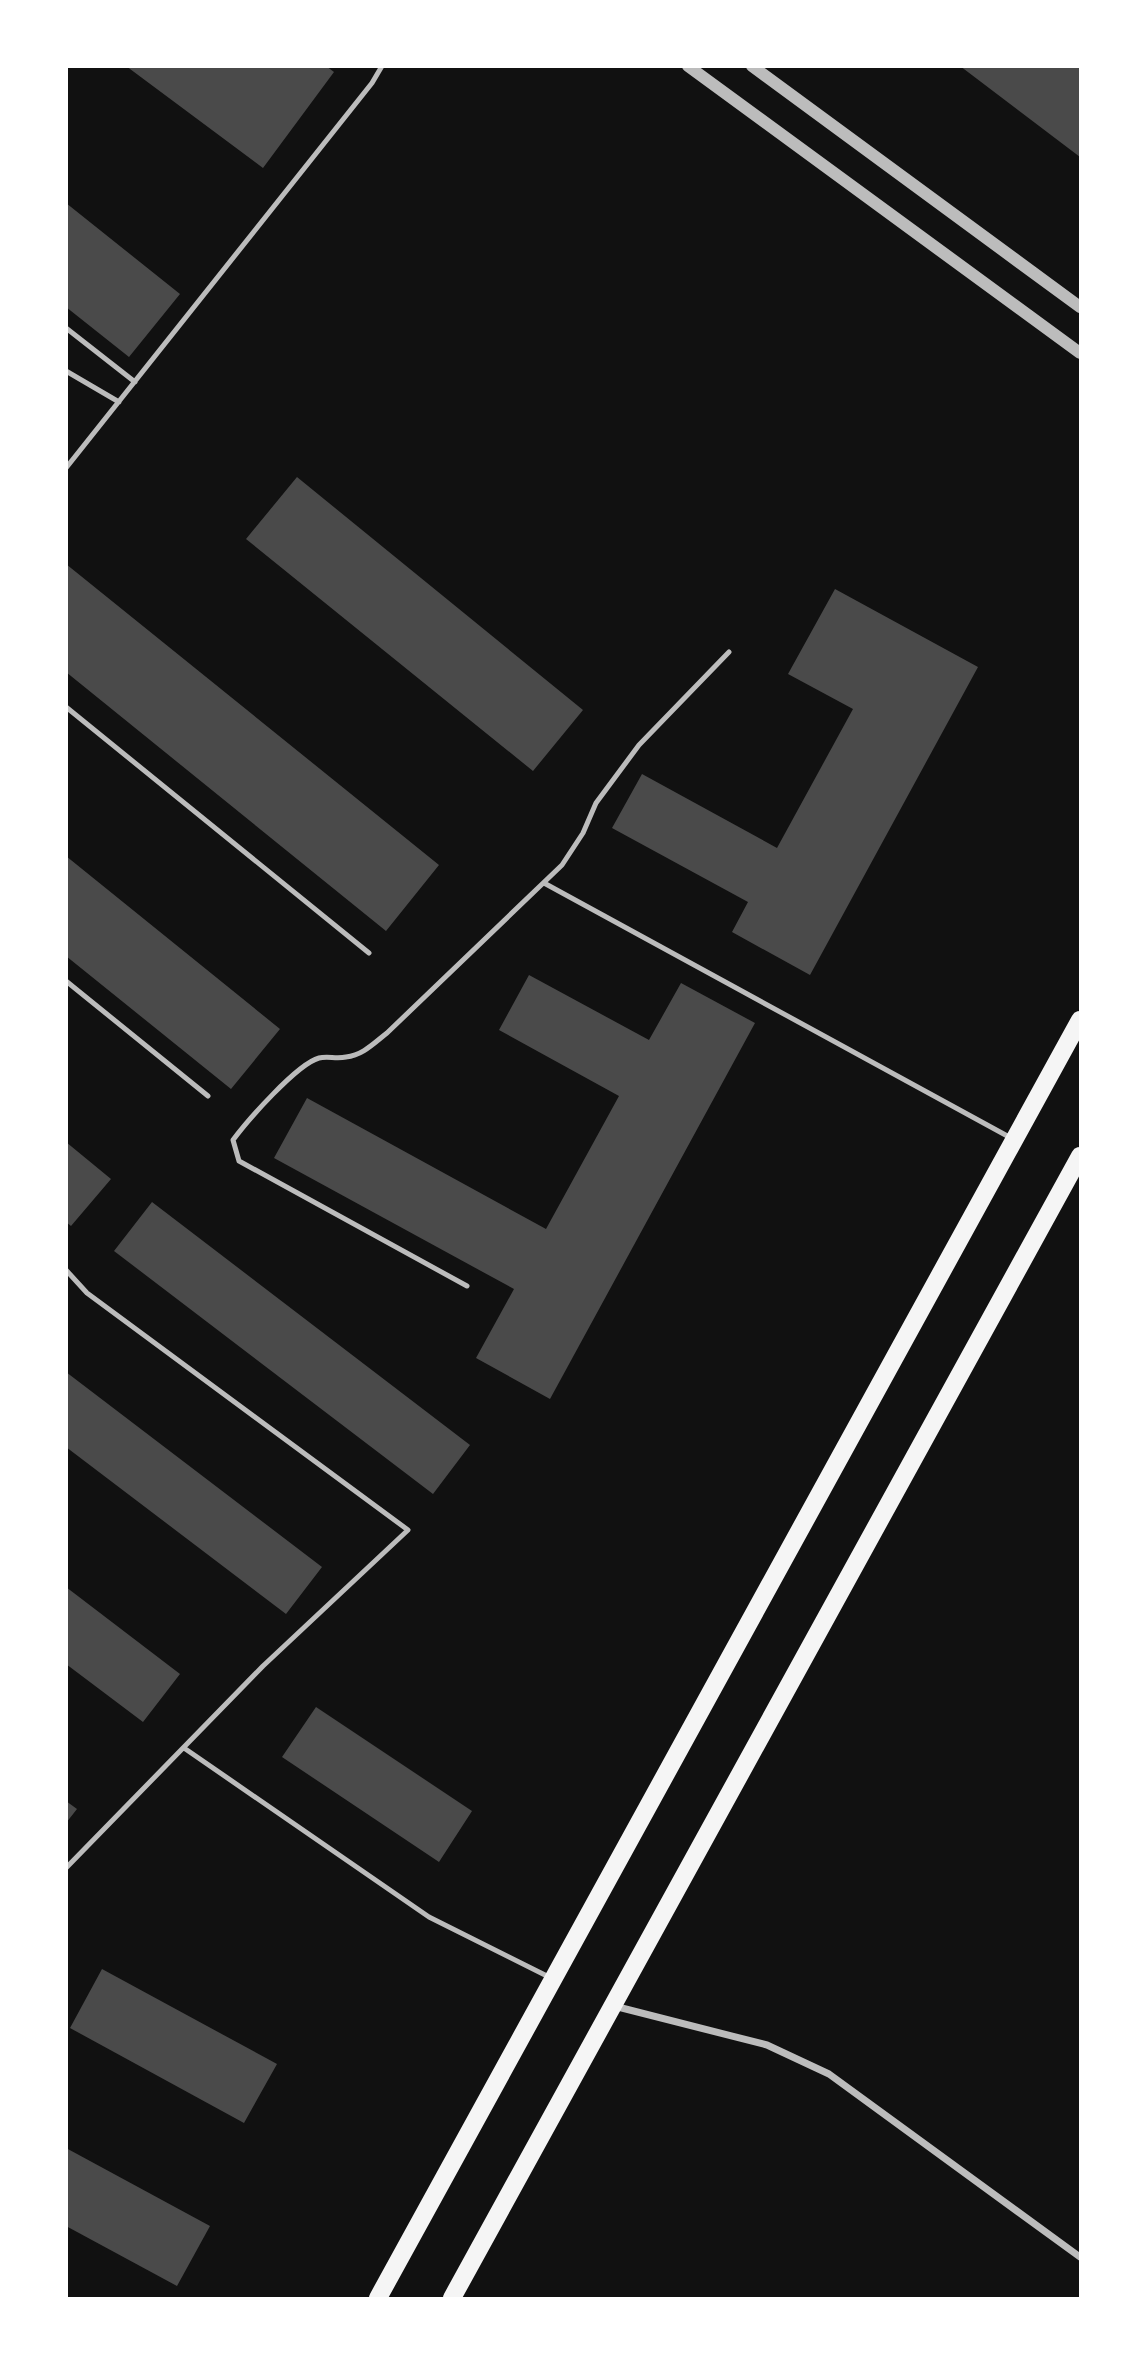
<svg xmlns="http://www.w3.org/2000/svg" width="1147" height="2365" viewBox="0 0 1147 2365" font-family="Bitter,serif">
<rect width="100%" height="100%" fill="#111"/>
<path fill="#4a4a4a" d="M126 66H326L334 72 263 168Z
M960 66H1080V157Z
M66 203 180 294 129 357 66 307Z
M297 477 583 710 533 771 246 539Z
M66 564 439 865 386 931 66 672Z
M835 589 978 667 810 975 732 932 748 902 612 828 642 774 777 848 853 709 788 674Z
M66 856 280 1029 231 1089 66 956Z
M529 975 649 1040 681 983 755 1023 550 1399 476 1358 514 1289 274 1158 307 1098 546 1229 619 1096 499 1030Z
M66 1142 111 1179 71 1226 66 1222Z
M152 1202 470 1445 433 1494 114 1251Z
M66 1372 322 1567 286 1614 66 1447Z
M66 1587 180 1674 143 1722 66 1664Z
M316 1707 472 1811 439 1862 282 1757Z
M66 1801 77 1809 66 1823Z
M102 1969 277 2064 244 2123 70 2028Z
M66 2148 210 2226 177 2286 66 2226Z"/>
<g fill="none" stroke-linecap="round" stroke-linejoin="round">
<path stroke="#bcbcbc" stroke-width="5" d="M66 328 135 382
M66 371 119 402
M66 468 372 83 382 66
M66 707 369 953
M544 883 1011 1138
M66 981 208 1096
M66 1270 87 1293 408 1530 263 1666 66 1868
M467 1286 239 1161 233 1140C247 1121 297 1064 319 1058 327 1056 337 1059 346 1057 363 1055 374 1043 387 1033L562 865 583 833 596 803 639 745 729 652
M184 1748 429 1917 551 1978"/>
<path stroke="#bcbcbc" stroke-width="7" d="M614 2006 767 2045 829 2074 1080 2257"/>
<path stroke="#bcbcbc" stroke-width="12" d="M688 66 1080 353
M752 66 1080 307"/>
<path stroke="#f5f5f5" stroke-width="18" d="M378 2298 1080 1020
M452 2298 1080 1156"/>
</g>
<rect width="1147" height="2365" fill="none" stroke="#ffffff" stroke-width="136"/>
</svg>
